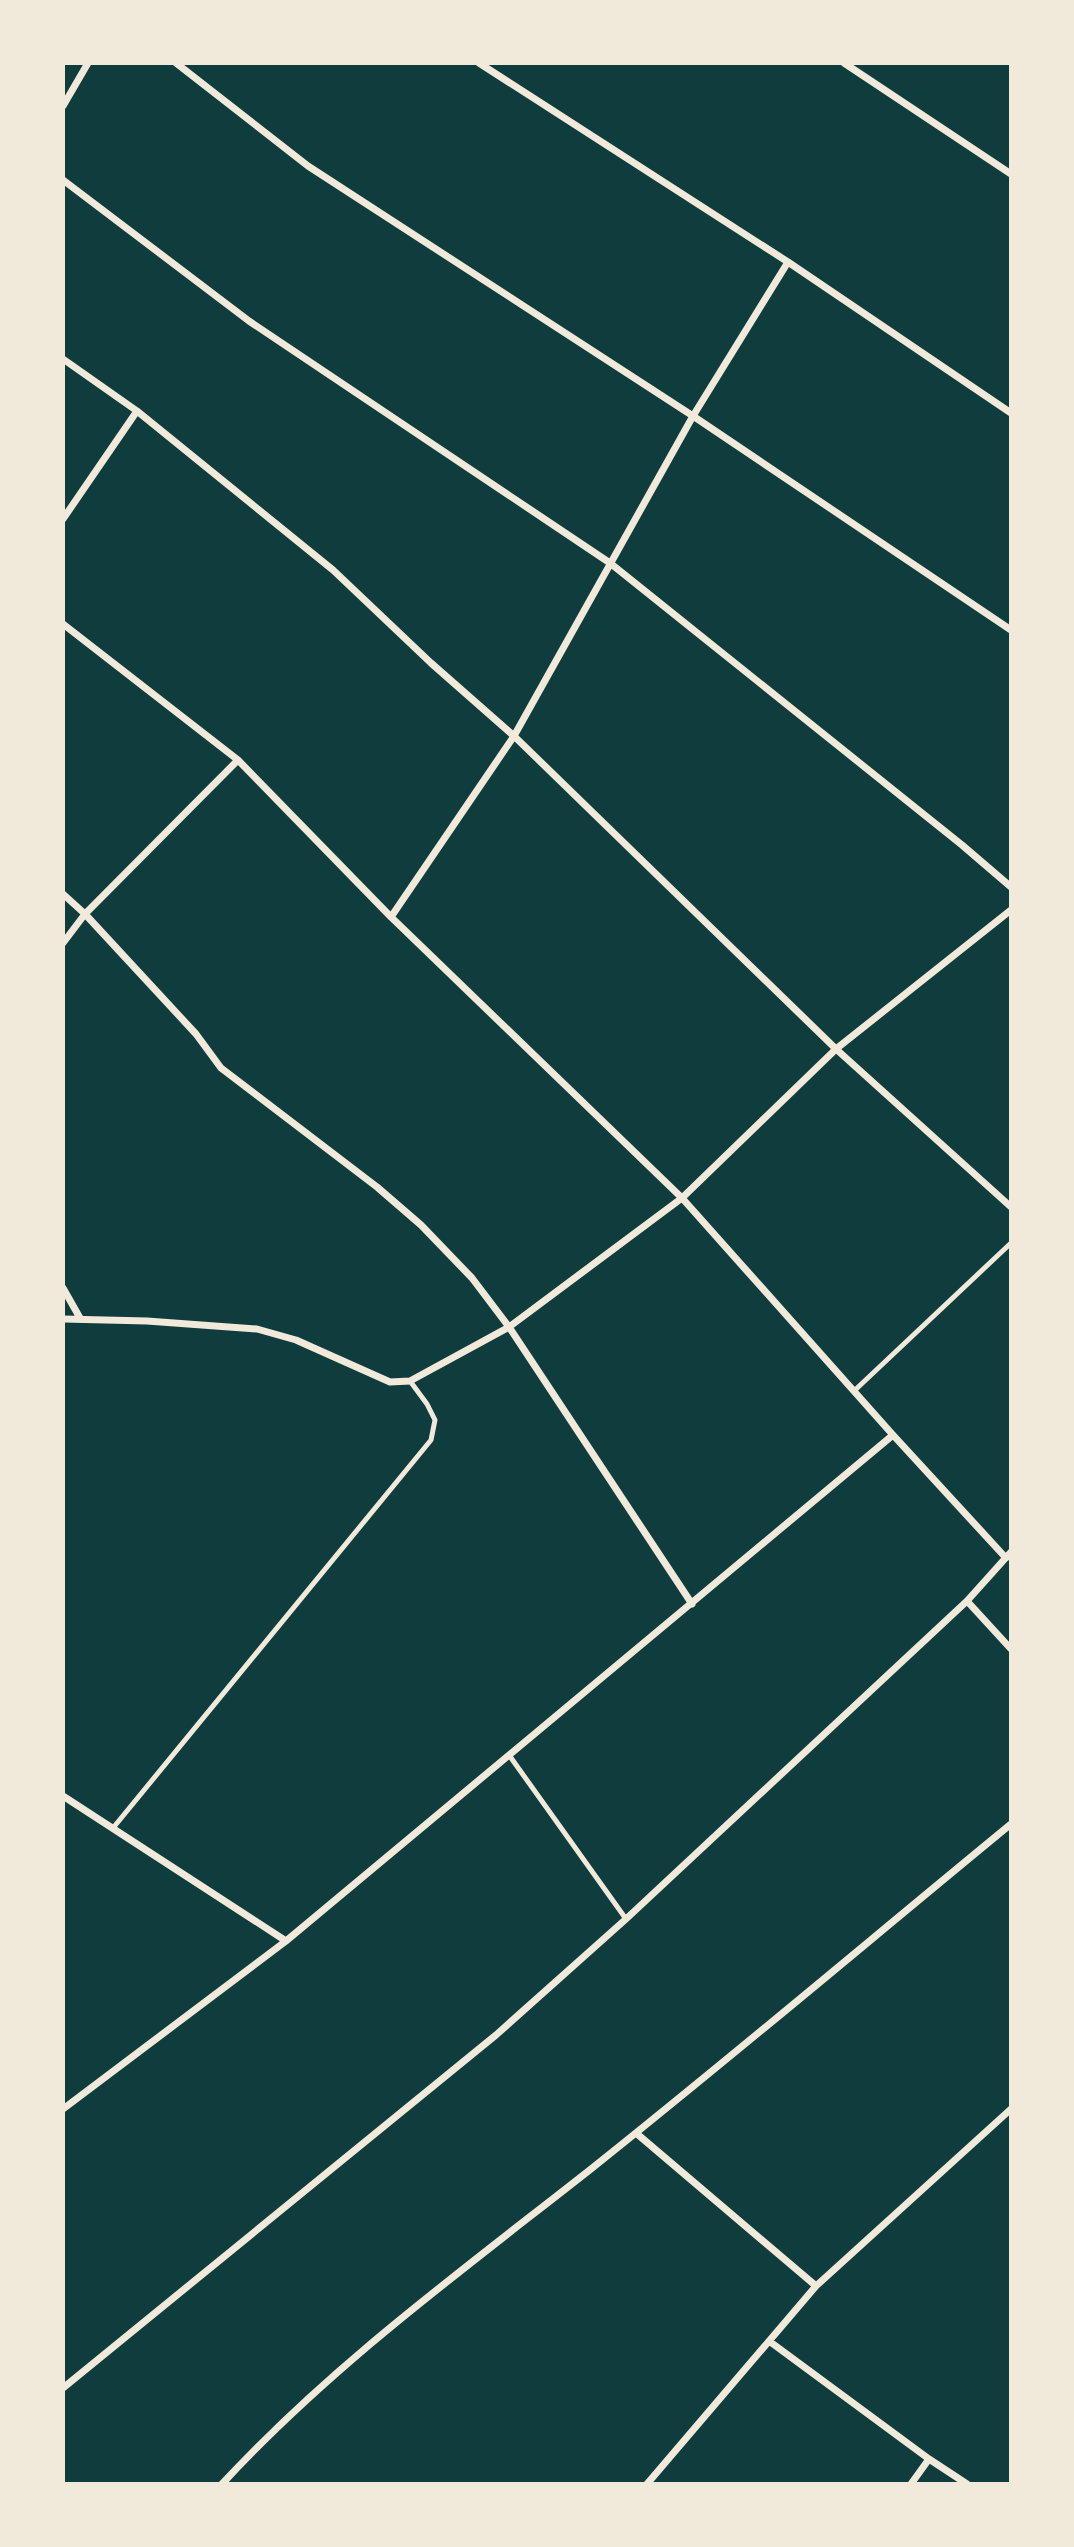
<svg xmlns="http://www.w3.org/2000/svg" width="1074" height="2547" viewBox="0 0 1074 2547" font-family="'Alegreya Sans',sans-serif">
<rect width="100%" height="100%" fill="#0f3d3e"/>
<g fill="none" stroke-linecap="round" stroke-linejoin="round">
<path stroke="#f1e9da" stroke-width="5" d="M854 1391 1011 1243
M509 1755 626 1919
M113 1828 431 1440 435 1420 427 1404 410 1381"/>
<path stroke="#f1e9da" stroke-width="7" d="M176 63 308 166 693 416 1011 630
M479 63 788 262 1011 413
M844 63 1011 174
M63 106 88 63
M63 180 249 321 610 563 962 845 1011 887
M63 359 137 411 333 570 431 663 514 736 836 1049 1011 1207
M63 519 137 411
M63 624 238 760 391 917 682 1198 893 1435 1006 1558
M63 894 85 914 196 1034 221 1068 377 1187 421 1225 472 1278 509 1327 692 1604
M391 917 514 736 693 416 788 262
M63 943 85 914 238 760
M63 1288 80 1318
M63 1319 147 1321 257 1329 296 1340 390 1382 410 1381 509 1327 682 1198 836 1049 1011 910
M967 1601 1011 1649
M63 1796 286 1941
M63 2109 286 1941 893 1435
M636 2133 816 2286
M769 2341 929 2459 967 2484
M63 2388 496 2035 626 1919 967 1601 1011 1552
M222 2484C332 2365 464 2269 591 2169 733 2056 871 1939 1011 1824
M647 2484 816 2286 1011 2109
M911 2484 929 2459"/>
</g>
<rect width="1074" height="2547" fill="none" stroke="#f1e9da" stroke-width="130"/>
</svg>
